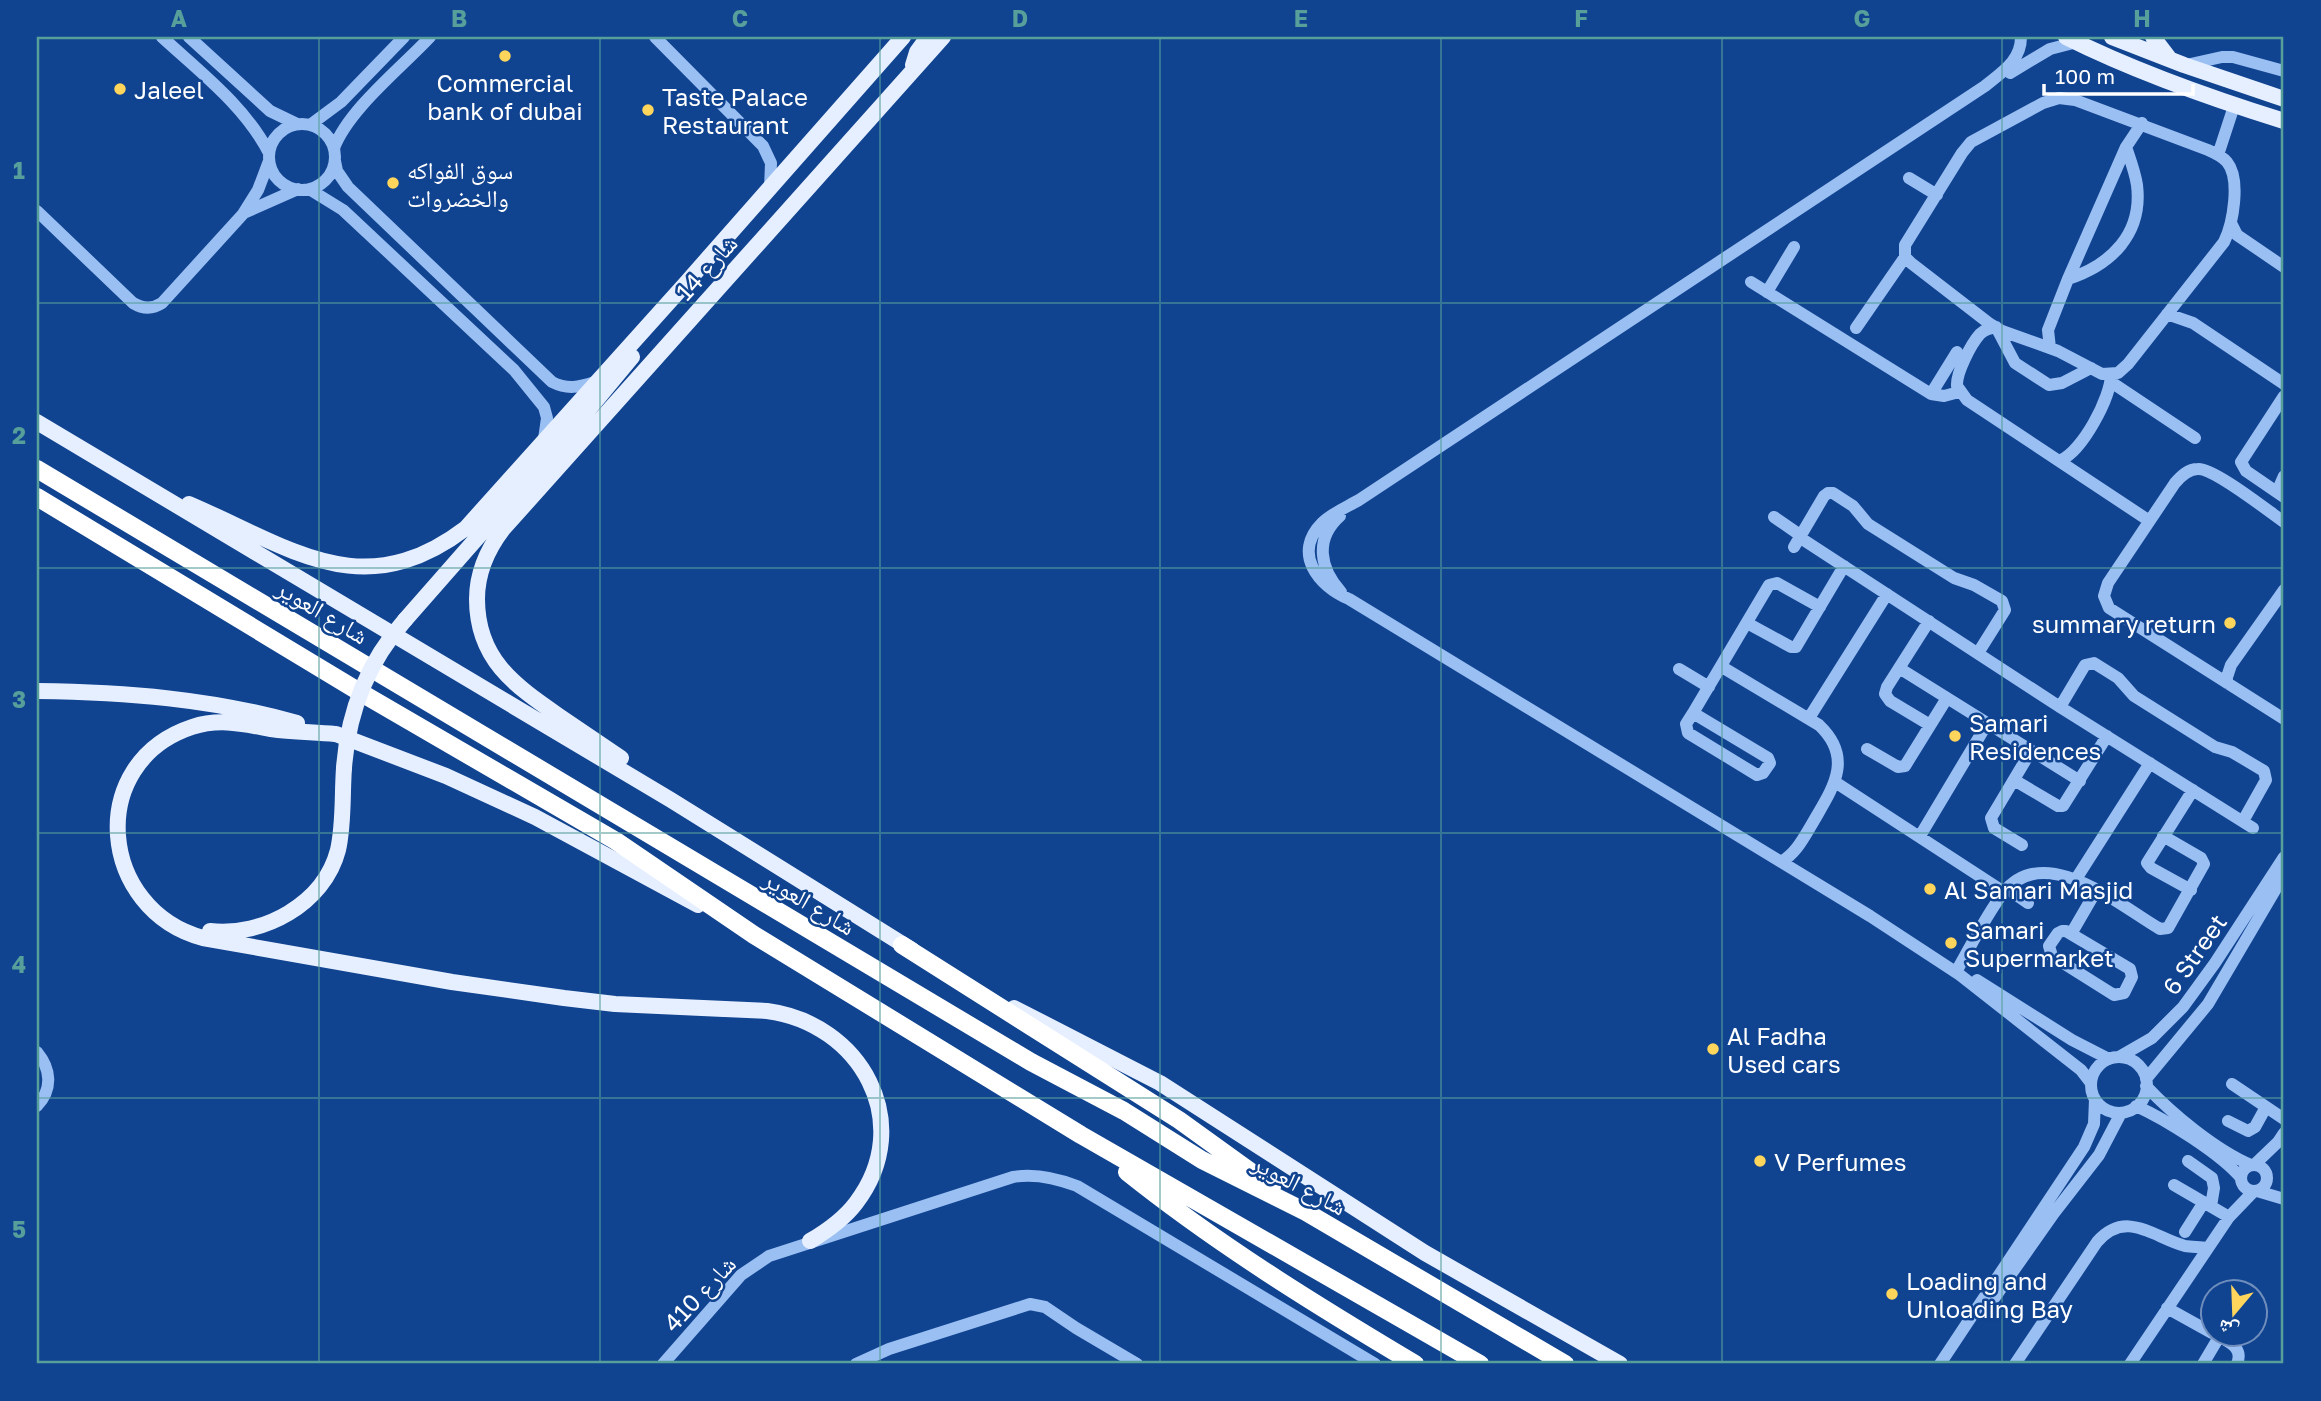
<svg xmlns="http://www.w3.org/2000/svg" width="2321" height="1401" viewBox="0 0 2321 1401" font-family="'Golos Text','Noto Naskh Arabic',sans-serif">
<rect width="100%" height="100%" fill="#104390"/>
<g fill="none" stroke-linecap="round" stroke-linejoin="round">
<path stroke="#9abff3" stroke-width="12" d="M162 37C200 72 245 106 269 153
M189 37 270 111 297 124
M655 37 763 146 771 163 770 189
M2021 37C2021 61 2002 72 1985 86L1359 500C1347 507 1332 513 1322 523 1292 553 1318 586 1349 599L1870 916 1960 975 2081 1070 2091 1083
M2186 65 2222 57H2233L2284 71
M2010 73 2050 49 2077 42
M2059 98 2075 100 2208 150C2215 153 2222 156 2227 162 2241 179 2233 224 2224 242L2128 364 2118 373 2102 374 2058 351 2002 331 1990 324 1911 263 1905 257V245L1962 153 1971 142 2043 103Z
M269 157a33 33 0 1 1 66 0a33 33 0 1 1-66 0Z
M310 125 341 102 404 37
M334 148C349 109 401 68 430 37
M2218 155 2234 106
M335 161 337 171 348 187 552 382C568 390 579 387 595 382
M1909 178 1937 195
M309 189 343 210 514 370 544 407 547 418 544 439
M37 211 133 303C143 309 153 309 162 303L243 214 258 190 269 161
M246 212 298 189
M2231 223 2237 235 2284 267
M2068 279C2111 265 2143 234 2137 185 2135 172 2130 159 2126 147
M1751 282 1931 394 1944 396 1959 392
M1767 292 1794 247
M2167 314 2193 323 2284 384
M1856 328 1905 257
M2050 348 2048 330 2068 279 2126 147 2142 123
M2091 368 2062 383 2049 385 2015 363 1996 327C1990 328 1985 329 1980 334 1971 344 1956 373 1957 386L1967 400 2145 518
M2111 382 2195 438
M1931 394 1957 352
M2284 396 2241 462 2246 471 2284 497
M2061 460C2082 451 2111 398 2111 374
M2277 492 2284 476
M1340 516C1314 539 1320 569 1341 592
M1774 517 1800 535
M2284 522C2268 511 2214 468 2198 469 2188 469 2181 476 2175 483L2108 583 2104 596 2109 608 2284 719
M1799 537 2060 707 2253 828
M1794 547 1824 496 1828 493H1833L1853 506 1868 524 1954 578 1974 585 2002 601 2005 610 1978 653
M1929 621 1887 687 1885 694 1890 701 1930 725
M1747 623 1791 647H1796L1844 566
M1722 667 1819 725C1855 759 1832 789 1812 824 1803 839 1796 853 1781 862
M1899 668 2080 781
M1679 669 1709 687
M2227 683V677L2231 665 2284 590
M2060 707 2085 665 2094 663 2118 678 2134 696 2215 747 2232 752 2264 771 2266 780 2243 821
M1693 713 1768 758 1770 763 1763 773 1757 775 1688 733 1686 724Z
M1693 713 1769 585 1777 583 1820 607
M1809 718 1887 594
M1867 749 1898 767 1905 766 1947 698
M2014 780 2058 806H2063L2107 736
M1835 782 2004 892
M1920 836 1987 724
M2022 845 1994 828 1991 818 2031 751
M2076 879 2150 763
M2008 889 2028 903
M2191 890 2151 868 2147 863 2193 790
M2062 931H2066L2130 969 2132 977 2124 993 2114 995 2052 956 2049 946 2058 933Z
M2071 934 2096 891
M1956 972C1971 946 1985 917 2003 893 2045 840 2120 906 2160 929L2168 928 2204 864 2201 858 2163 836
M1977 980 2072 1040 2109 1059
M37 1052C51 1069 53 1089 37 1106
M2119 1057 2152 1038 2183 1007 2215 963 2284 857
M2091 1085a28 28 0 1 1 56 0a28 28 0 1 1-56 0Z
M2146 1079 2208 1004 2284 875
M2232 1084 2284 1119
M2146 1086C2172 1114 2216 1150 2251 1165
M2136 1106C2165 1119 2221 1154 2241 1178
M2228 1121 2248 1131 2255 1127 2266 1107
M2188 1161 2212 1178 2214 1188 2211 1206
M2254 1165 2278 1142 2284 1133
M2241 1178a13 13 0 1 1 26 0a13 13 0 1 1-26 0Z
M2174 1185 2229 1217
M2257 1191 2284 1199
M2185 1232 2204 1202
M1995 1297 2054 1213 2099 1155 2121 1113
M2167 1308 2212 1333
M2215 1334C2228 1342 2244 1347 2237 1364
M663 1364 741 1275 769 1256 1013 1177C1035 1173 1056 1178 1077 1186L1375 1364
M856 1364 889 1349 1030 1304 1045 1307 1076 1328 1137 1364
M1940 1364 2084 1147 2094 1124 2095 1099
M2015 1364 2097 1242C2126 1209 2153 1237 2185 1246 2192 1247 2200 1247 2207 1248
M2130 1364 2229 1217 2254 1191
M2203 1364 2219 1337"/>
<path stroke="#e6efff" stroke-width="16" d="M2066 37C2136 72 2210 98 2284 121
M2112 37 2184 65 2284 99
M2153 37 2169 58
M913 65 917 52 928 37
M37 422 671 800 912 950
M189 504C290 547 362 607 466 528L687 282 903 37
M405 620 564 439 632 357
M37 691C126 692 212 699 297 723
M335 734C314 732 292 732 271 729 243 724 220 718 192 727 84 763 99 910 203 938L452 982 564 998 615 1004 767 1011C860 1023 917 1123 856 1203 844 1219 827 1231 810 1241
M336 734 446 776 535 817 698 905
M621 758C600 744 580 730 559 716 514 685 477 659 477 599 477 573 487 550 503 529L943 37
M210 931C263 937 324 904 338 850 344 824 342 795 344 768
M1014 1008 1160 1083 1425 1253 1620 1364"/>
<path stroke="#fff" stroke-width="18" d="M37 469 1031 1062 1124 1111 1202 1160 1306 1212 1565 1364
M37 497 358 691 616 841 754 935 1081 1135 1480 1364
M902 945 1179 1120 1272 1187
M1127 1172C1217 1244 1316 1305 1415 1364"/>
<path stroke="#e6efff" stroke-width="16" d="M344 768C348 711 367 663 405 620"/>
</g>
<path fill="none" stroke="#579f9a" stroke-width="2" stroke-opacity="0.55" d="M319 37V1364M600 37V1364M880 37V1364M1160 37V1364M1441 37V1364M1722 37V1364M2002 37V1364M37 303H2284M37 568H2284M37 833H2284M37 1098H2284"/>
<g fill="#ffd55c" stroke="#104390" stroke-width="2.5">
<circle cx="505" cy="56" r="7"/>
<circle cx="120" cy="89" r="7"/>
<circle cx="648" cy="110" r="7"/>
<circle cx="393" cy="183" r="7"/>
<circle cx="2230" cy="623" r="7"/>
<circle cx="1955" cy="736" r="7"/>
<circle cx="1930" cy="889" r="7"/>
<circle cx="1951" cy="943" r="7"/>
<circle cx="1713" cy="1049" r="7"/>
<circle cx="1760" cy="1161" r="7"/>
<circle cx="1892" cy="1294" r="7"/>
</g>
<g text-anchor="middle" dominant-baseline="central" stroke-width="5" stroke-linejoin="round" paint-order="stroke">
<g font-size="24" fill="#fff" stroke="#104390" text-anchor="start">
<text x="505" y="82" text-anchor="middle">Commercial<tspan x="505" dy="28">bank of dubai</tspan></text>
<text x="134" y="89">Jaleel</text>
<text x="662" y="96">Taste Palace<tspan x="662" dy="28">Restaurant</tspan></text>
<text x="407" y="169">سوق الفواكه<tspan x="407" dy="28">والخضروات</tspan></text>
<text x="2216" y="623" text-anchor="end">summary return</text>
<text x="1969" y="722">Samari<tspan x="1969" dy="28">Residences</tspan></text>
<text x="1944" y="889">Al Samari Masjid</text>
<text x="1965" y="929">Samari<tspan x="1965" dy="28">Supermarket</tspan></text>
<text x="1727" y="1035">Al Fadha<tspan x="1727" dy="28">Used cars</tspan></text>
<text x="1774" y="1161">V Perfumes</text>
<text x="1906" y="1280">Loading and<tspan x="1906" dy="28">Unloading Bay</tspan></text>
</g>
<g font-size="24" fill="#fff" stroke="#104390">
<text transform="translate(706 267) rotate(-48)">شارع 14</text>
<text transform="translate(323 611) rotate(31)">شارع العوير</text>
<text transform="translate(810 902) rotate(31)">شارع العوير</text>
<text transform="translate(2194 954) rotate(-55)">6 Street</text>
<text transform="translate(1300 1184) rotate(28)">شارع العوير</text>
<text transform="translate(699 1293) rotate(-47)">شارع 410</text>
</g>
</g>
<rect width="2321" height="1401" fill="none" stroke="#104390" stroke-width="77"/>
<g transform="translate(2234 1313) rotate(199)"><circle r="33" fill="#104390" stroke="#708ebc" stroke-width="2"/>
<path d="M0-5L12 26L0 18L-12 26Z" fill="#ffd55c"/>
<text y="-10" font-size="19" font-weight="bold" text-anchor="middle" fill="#ffffff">ش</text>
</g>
<path d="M2044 84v10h149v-10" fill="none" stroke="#ffffff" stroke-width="3.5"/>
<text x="2055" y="84" font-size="21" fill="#ffffff" stroke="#104390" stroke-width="5" paint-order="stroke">100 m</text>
<rect x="38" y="38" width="2244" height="1324" fill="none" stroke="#579f9a" stroke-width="2.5"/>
<g font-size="23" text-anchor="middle" font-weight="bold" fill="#579f9a">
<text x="179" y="27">A</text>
<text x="459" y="27">B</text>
<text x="740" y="27">C</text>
<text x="1020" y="27">D</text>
<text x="1301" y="27">E</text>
<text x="1581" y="27">F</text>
<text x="1862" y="27">G</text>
<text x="2142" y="27">H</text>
<text x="19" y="179">1</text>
<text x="19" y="444">2</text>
<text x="19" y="708">3</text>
<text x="19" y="973">4</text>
<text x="19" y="1238">5</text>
</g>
</svg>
